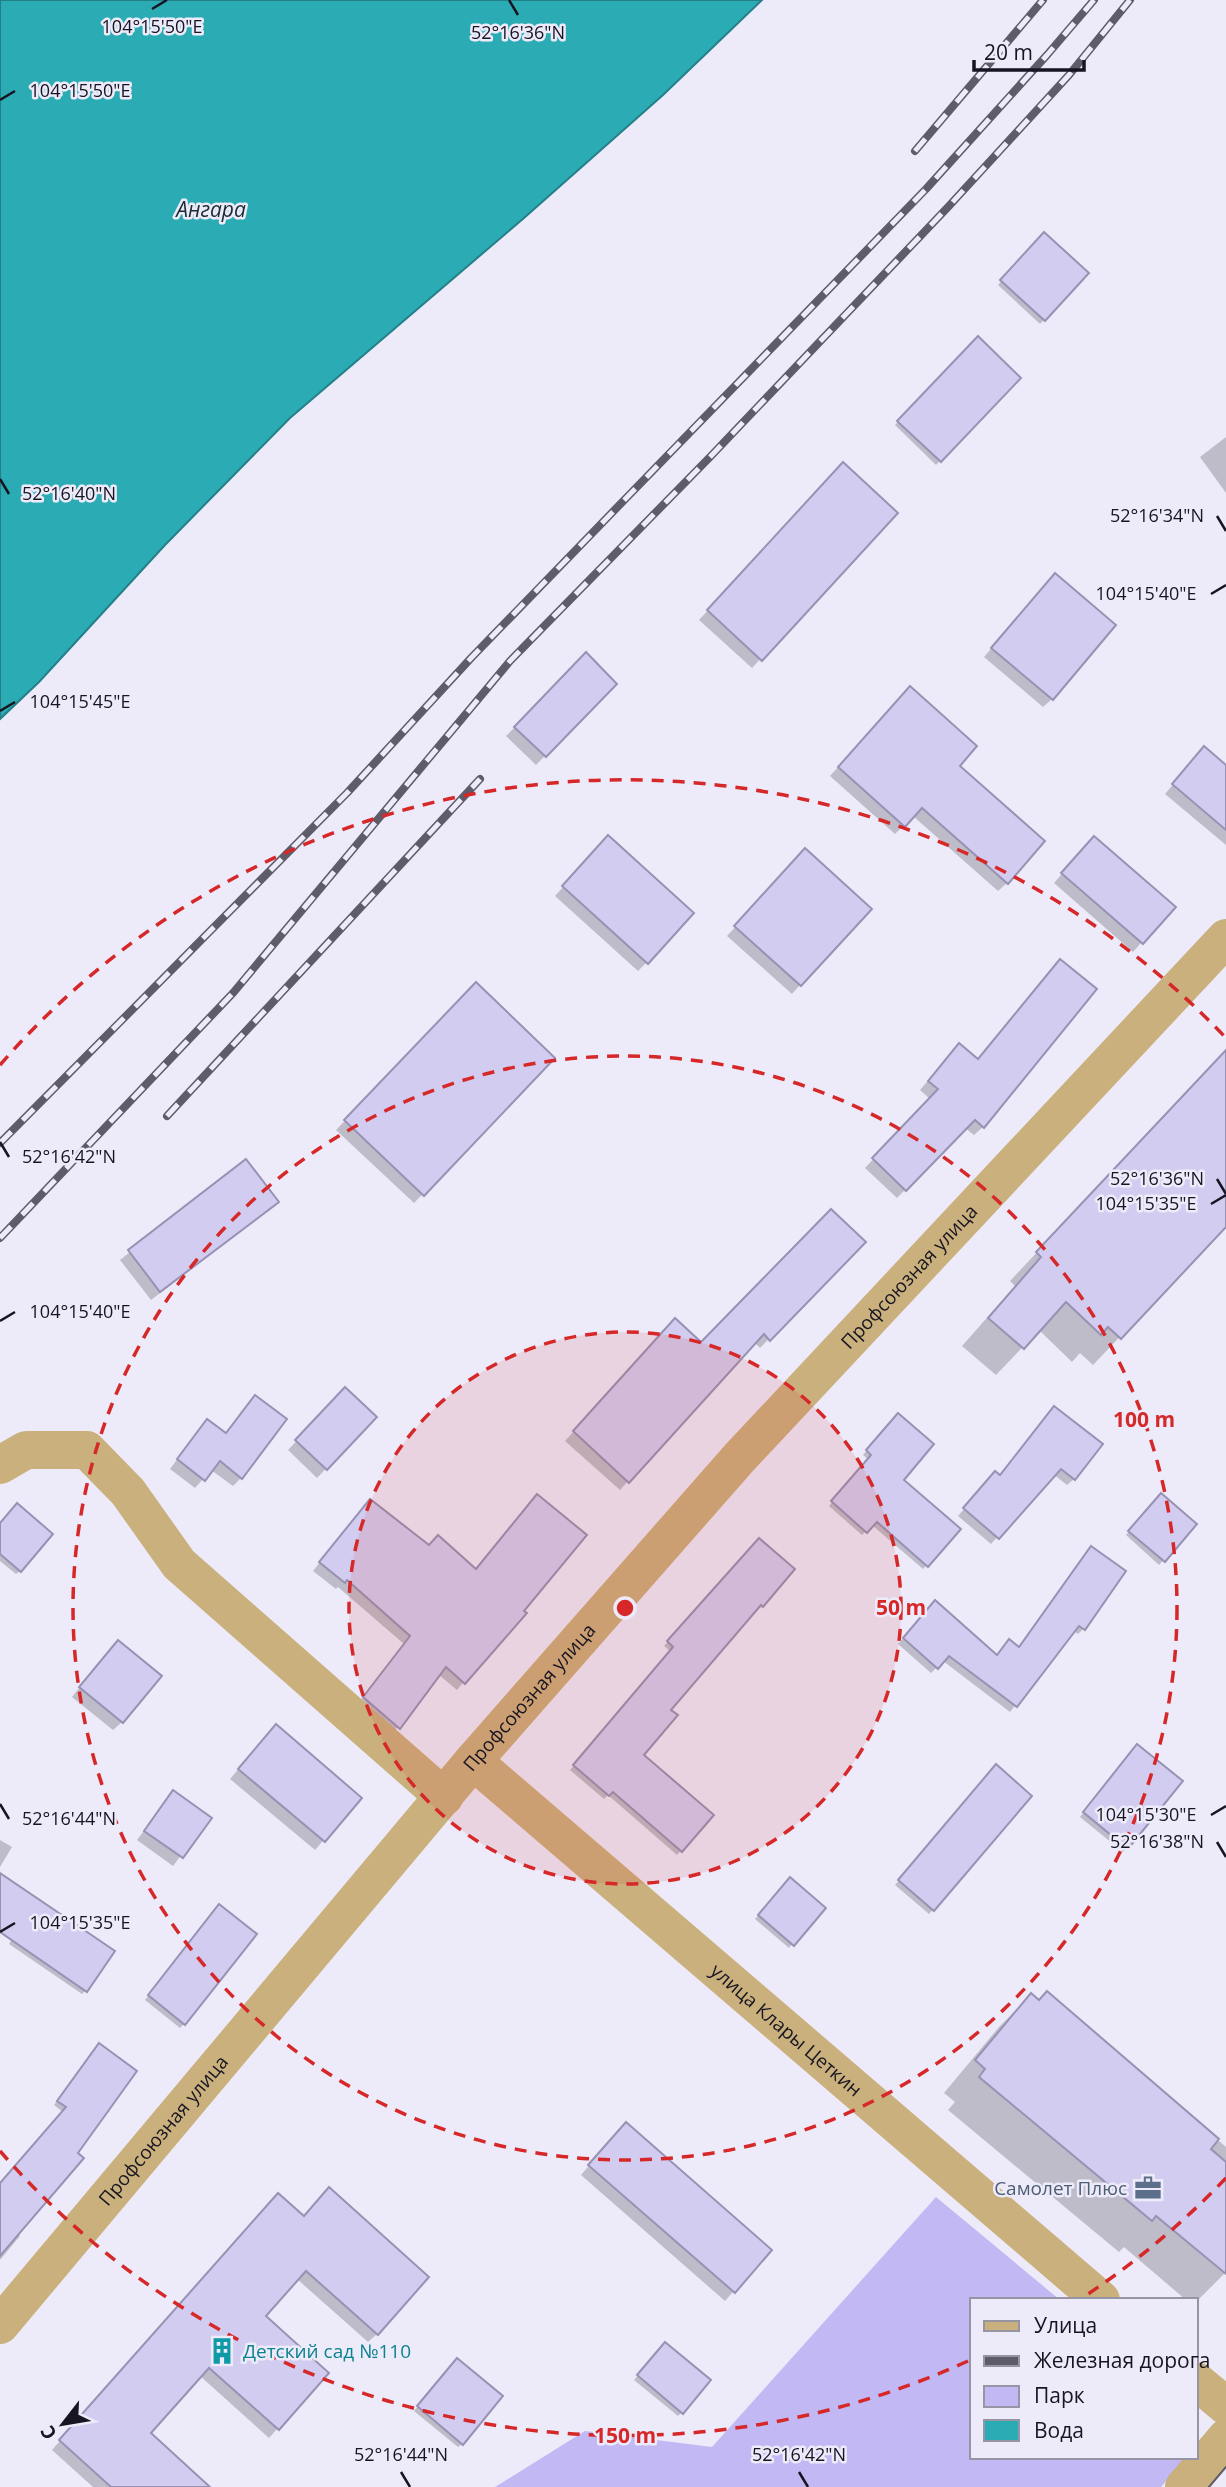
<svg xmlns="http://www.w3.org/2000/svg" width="1226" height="2487" font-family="'Open Sans',sans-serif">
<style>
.green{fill:#c2b8f3}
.water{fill:#2bacb5;stroke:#257f89;stroke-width:2}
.shadow{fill:#0003}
.building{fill:#d2cdf0;stroke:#9792b3;stroke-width:2}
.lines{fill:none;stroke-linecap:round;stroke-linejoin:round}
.minor{stroke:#cab07c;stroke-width:38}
.tram{stroke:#5e5c69;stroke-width:2}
.rail-casing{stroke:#5e5c69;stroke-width:8}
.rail{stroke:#edebfa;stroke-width:5;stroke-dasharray:16;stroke-linecap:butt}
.ticks{fill:none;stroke:#171521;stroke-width:2.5}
.ring{fill:none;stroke:#d62828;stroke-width:3.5;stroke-dasharray:12 9}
.labels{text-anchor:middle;stroke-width:5;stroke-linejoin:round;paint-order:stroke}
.street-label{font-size:19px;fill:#171521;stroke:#edebfa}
.service-label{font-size:19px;fill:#4e5e75;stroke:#edebfa;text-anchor:end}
.culture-label{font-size:19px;fill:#0d838f;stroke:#edebfa;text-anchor:start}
.water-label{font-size:21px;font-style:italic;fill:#192e30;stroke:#edebfa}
.ticks-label{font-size:18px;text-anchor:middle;fill:#171521;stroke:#edebfa;stroke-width:5;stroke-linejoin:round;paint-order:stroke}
.centre{fill:#d62828;stroke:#edebfa;stroke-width:3.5}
.ring-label{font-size:21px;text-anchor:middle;font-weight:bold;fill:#d62828;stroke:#edebfa;stroke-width:5;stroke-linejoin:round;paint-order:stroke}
</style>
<rect width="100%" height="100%" fill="#edebfa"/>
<polygon class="green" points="936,2197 1060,2300 972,2300 972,2457 1187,2457 1161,2487 495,2487 585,2431 712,2447"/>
<polygon class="water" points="0,0 762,0 663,95 524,218 290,418 165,545 39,682 0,719"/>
<g class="shadow">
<polygon points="1044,234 1086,273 1040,324 998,285"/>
<polygon points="978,339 1019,378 936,465 895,425"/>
<polygon points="1226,437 1226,493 1200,457"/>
<polygon points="834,473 896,513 752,668 699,620"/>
<polygon points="1046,584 1052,699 1043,707 984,657"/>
<polygon points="586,655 615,684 536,765 506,736"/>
<polygon points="901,697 957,766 1007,883 998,891 913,816 895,834 830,776"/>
<polygon points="1196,757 1226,767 1226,845 1165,794"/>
<polygon points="600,846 647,962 638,971 555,896"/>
<polygon points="1085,847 1173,907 1133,952 1054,883"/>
<polygon points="797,859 800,985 792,994 727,936"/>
<polygon points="476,984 553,1058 414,1203 336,1130"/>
<polygon points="1226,1051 1226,1225 1093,1365 1080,1353 1072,1362 1039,1330 996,1375 962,1346 1015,1286 1010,1281"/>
<polygon points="951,1054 983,1127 974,1135 965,1128 897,1198 865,1168 930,1099 920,1090"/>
<polygon points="246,1161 268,1210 151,1300 120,1260"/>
<polygon points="863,1242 760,1348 754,1342 620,1490 565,1441 666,1329 701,1344"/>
<polygon points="345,1389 375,1417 317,1478 288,1450"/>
<polygon points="255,1397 241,1478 233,1486 211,1470 195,1488 170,1469 199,1430 225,1434"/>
<polygon points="1048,1415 1074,1479 1067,1485 1053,1474 991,1544 958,1516 989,1480 999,1477"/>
<polygon points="894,1419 901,1480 958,1529 923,1569 872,1525 862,1535 829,1506 869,1460 863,1455"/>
<polygon points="1157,1499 1195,1525 1159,1565 1126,1535"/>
<polygon points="530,1503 522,1611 457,1690 439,1675 391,1735 357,1705 404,1644 338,1587 336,1589 313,1571 363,1508 429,1547 475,1570"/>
<polygon points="0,1525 20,1571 16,1574 0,1561"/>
<polygon points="759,1540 793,1569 762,1606 758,1609 756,1608 669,1710 642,1755 711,1815 677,1855 608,1795 604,1799 570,1770 670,1651 664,1646"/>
<polygon points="1086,1554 1083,1629 1078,1634 1073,1631 1010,1712 943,1661 931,1673 898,1644 929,1608 996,1656 1019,1649"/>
<polygon points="109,1651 122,1722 113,1730 72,1697"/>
<polygon points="267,1735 360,1798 315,1850 230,1779"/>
<polygon points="1133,1750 1127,1848 1123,1852 1080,1817"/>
<polygon points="992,1771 1029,1796 929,1914 895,1885"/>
<polygon points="173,1793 209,1818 173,1866 137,1840"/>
<polygon points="0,1840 12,1847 0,1867"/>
<polygon points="0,1875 86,1990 82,1994 9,1944 13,1938 0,1930"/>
<polygon points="786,1883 792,1944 789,1948 755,1919"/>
<polygon points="215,1910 184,2024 180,2028 145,2000"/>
<polygon points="1031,1995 1150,2083 1226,2147 1226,2272 1196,2302 1196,2300 1186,2300 1124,2247 1119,2252 948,2110 955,2102 944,2093 999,2027"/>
<polygon points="95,2049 17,2234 20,2236 0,2260 0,2185 63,2112 54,2105"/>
<polygon points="617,2133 770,2250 725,2301 581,2175"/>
<polygon points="270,2204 303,2217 377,2334 368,2342 297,2279 263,2316 327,2373 277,2429 269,2438 199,2375 148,2433 208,2487 93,2487 52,2450"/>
<polygon points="661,2348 682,2412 678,2416 634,2380"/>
<polygon points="453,2364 462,2444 458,2447 414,2411"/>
</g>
<g class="building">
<polygon points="1044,232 1089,273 1045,321 1000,280"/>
<polygon points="978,336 1021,378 941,462 897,421"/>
<polygon points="843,462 898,513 762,661 707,610"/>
<polygon points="1055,573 1116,625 1053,700 991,648"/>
<polygon points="586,652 617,684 546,757 514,727"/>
<polygon points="910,686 977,746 960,766 1045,841 1008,884 922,808 905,827 838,767"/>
<polygon points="1204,746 1226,765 1226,830 1172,784"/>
<polygon points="608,835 694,913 648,964 562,886"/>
<polygon points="1094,836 1176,907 1143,944 1061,873"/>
<polygon points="805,848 872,909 801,986 734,926"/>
<polygon points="1060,959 1097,989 984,1128 975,1120 906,1191 872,1158 938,1089 928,1081 959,1043 978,1059"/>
<polygon points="476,982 555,1058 424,1196 344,1120"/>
<polygon points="1226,1050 1226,1227 1121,1339 1108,1327 1101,1335 1066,1302 1024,1349 988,1318 1041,1257 1036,1252"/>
<polygon points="246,1159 279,1202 160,1292 128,1250"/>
<polygon points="831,1209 866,1242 770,1341 764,1334 629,1483 573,1431 675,1318 701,1342"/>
<polygon points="345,1387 377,1417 327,1470 295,1440"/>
<polygon points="255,1395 287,1419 242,1479 220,1461 205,1481 177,1459 207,1419 226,1433"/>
<polygon points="1054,1406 1103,1444 1075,1480 1061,1469 999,1539 963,1508 995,1471 1000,1475"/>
<polygon points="898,1413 934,1444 904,1480 961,1529 928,1567 877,1522 867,1533 831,1501 871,1455 866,1450"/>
<polygon points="1161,1493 1197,1524 1165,1562 1128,1531"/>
<polygon points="537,1494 587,1535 524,1611 527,1613 465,1684 446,1667 400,1729 363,1697 410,1636 347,1580 345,1583 319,1562 370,1499 429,1545 438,1535 476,1569"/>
<polygon points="17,1503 53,1534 21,1572 0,1554 0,1523"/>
<polygon points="759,1538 795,1569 763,1607 761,1605 671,1710 678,1715 644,1755 714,1815 682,1852 613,1792 609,1796 573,1765 673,1647 667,1641"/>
<polygon points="1091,1546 1126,1571 1085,1630 1079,1626 1017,1707 949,1656 938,1669 903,1638 935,1600 997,1655 1009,1639 1019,1647"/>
<polygon points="118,1640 162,1676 123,1723 79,1687"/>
<polygon points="276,1724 362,1798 325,1842 238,1769"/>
<polygon points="1137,1744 1183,1781 1128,1849 1083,1812"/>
<polygon points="996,1764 1032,1796 934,1911 898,1880"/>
<polygon points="173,1790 212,1818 183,1858 144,1831"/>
<polygon points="0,1873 115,1951 87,1992 0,1932"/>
<polygon points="790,1877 826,1908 794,1946 758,1915"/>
<polygon points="219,1904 257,1934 185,2025 148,1995"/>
<polygon points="1047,1991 1219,2139 1211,2149 1226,2162 1226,2274 1156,2216 1152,2221 979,2077 985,2069 975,2060 1031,1993 1039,2000"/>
<polygon points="99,2043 137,2071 78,2153 84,2158 0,2256 0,2183 66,2107 57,2101"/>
<polygon points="626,2122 772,2250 735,2293 588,2165"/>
<polygon points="329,2187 429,2277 378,2335 306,2271 266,2316 329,2373 279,2430 209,2368 151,2433 210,2487 111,2487 59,2440 278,2193 304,2216"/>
<polygon points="665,2342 711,2380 683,2414 637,2375"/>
<polygon points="457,2358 503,2396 463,2445 417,2406"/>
</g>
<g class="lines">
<g class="minor">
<polyline points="0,1465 26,1450 87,1450 128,1492 179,1564 444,1797"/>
<path id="s1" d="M473,1761L1101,2300"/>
<path id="s2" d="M0,2325L473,1761L739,1458L1226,938"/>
<polyline points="1196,2381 1226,2406"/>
<polyline points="1184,2487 1226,2438"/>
</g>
<polyline class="tram" points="1209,2487 1226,2467"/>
<defs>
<g id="rail">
<polyline points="915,151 1043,0"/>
<polyline points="167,1116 480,779"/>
<polyline points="0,1143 347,793 472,657 926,189 1047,55 1094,0"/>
<polyline points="0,1238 233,993 510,661 710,457 949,206 1069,75 1130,0"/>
</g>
</defs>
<use href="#rail" class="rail-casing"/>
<use href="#rail" class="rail"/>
</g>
<path class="ticks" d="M509,0L518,15M152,9L167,0M0,100L15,91M0,479L9,494M1217,516L1226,531M1211,594L1226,585M0,711L15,702M0,1142L9,1157M1217,1179L1226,1194M1211,1204L1226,1195M0,1321L15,1312M0,1804L9,1819M1211,1815L1226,1806M1217,1842L1226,1857M0,1932L15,1923M401,2472L410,2487M799,2472L808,2487"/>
<circle cx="625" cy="1608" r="276" fill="#d62828" fill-opacity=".12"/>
<g class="ring">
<circle cx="625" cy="1608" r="276"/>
<circle cx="625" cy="1608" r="552"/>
<path d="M1226 2178A828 828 0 0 1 1082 2298M968 2361A828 828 0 0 1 0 2151M0 1065A828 828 0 0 1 1226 1038"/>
</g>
<defs>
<symbol id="office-bare" viewBox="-9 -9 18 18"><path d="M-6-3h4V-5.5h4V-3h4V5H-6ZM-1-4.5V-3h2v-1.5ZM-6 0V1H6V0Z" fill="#5c6f8a" stroke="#edebfa" stroke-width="2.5" paint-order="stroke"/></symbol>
<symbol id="building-bare" viewBox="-9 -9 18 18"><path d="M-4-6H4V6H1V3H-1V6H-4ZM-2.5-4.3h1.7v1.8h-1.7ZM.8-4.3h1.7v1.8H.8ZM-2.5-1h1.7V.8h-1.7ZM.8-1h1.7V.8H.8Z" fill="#0f9aa8" stroke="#edebfa" stroke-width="2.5" paint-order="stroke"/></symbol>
</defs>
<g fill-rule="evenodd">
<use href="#office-bare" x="1129" y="2169" width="38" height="38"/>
<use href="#building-bare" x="203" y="2332" width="38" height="38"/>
</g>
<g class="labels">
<g class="street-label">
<text dy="7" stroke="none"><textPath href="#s2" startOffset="1388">Профсоюзная улица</textPath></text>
<text dy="7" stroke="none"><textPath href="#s2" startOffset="821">Профсоюзная улица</textPath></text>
<text dy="7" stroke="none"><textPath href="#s1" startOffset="413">улица Клары Цеткин</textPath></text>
<text dy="7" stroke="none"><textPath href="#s2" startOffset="254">Профсоюзная улица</textPath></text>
</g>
<g class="service-label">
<text x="1127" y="2195">Самолет Плюс</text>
</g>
<g class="culture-label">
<text x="243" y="2358">Детский сад №110</text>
</g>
<g class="water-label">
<text x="211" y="217">Ангара</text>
</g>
</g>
<g class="ticks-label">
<text x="152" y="33">104°15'50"E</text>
<text x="518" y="39">52°16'36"N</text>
<text x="80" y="97">104°15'50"E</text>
<text x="69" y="500">52°16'40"N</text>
<text x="1157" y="522">52°16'34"N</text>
<text x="1146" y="600">104°15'40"E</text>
<text x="80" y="708">104°15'45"E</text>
<text x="69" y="1163">52°16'42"N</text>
<text x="1157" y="1185">52°16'36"N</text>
<text x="1146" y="1210">104°15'35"E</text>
<text x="80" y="1318">104°15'40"E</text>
<text x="1146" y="1821">104°15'30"E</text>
<text x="69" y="1825">52°16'44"N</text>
<text x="1157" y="1848">52°16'38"N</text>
<text x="80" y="1929">104°15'35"E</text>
<text x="401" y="2461">52°16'44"N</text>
<text x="799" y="2461">52°16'42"N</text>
</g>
<circle cx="625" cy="1608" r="10" class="centre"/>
<g class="ring-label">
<text x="1144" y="1427">100 m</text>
<text x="901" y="1615">50 m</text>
<text x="625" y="2443">150 m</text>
</g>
<rect x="970" y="2298" width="228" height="161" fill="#edebfa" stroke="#9795a3" stroke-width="2"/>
<rect x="984" y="2321" width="35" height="10" fill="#cab07c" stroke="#9795a3" stroke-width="2"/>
<text x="1034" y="2333" font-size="21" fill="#171521">Улица</text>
<rect x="984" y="2356" width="35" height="10" fill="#5e5c69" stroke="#9795a3" stroke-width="2"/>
<text x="1034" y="2368" font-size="21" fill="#171521">Железная дорога</text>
<rect x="984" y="2386" width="35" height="21" fill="#c2b8f3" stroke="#9795a3" stroke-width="2"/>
<text x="1034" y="2403" font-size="21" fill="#171521">Парк</text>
<rect x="984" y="2420" width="35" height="21" fill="#2bacb5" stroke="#9795a3" stroke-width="2"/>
<text x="1034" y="2438" font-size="21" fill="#171521">Вода</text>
<g transform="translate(63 2424) rotate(239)" stroke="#edebfa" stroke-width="5" paint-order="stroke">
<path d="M0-5L12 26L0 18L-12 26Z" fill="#171521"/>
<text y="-10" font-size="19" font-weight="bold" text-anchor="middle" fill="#171521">С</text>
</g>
<path d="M974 60v10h110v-10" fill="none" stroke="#171521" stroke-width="3.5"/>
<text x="984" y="60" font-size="21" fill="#171521" stroke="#edebfa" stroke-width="5" paint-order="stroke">20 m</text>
</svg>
